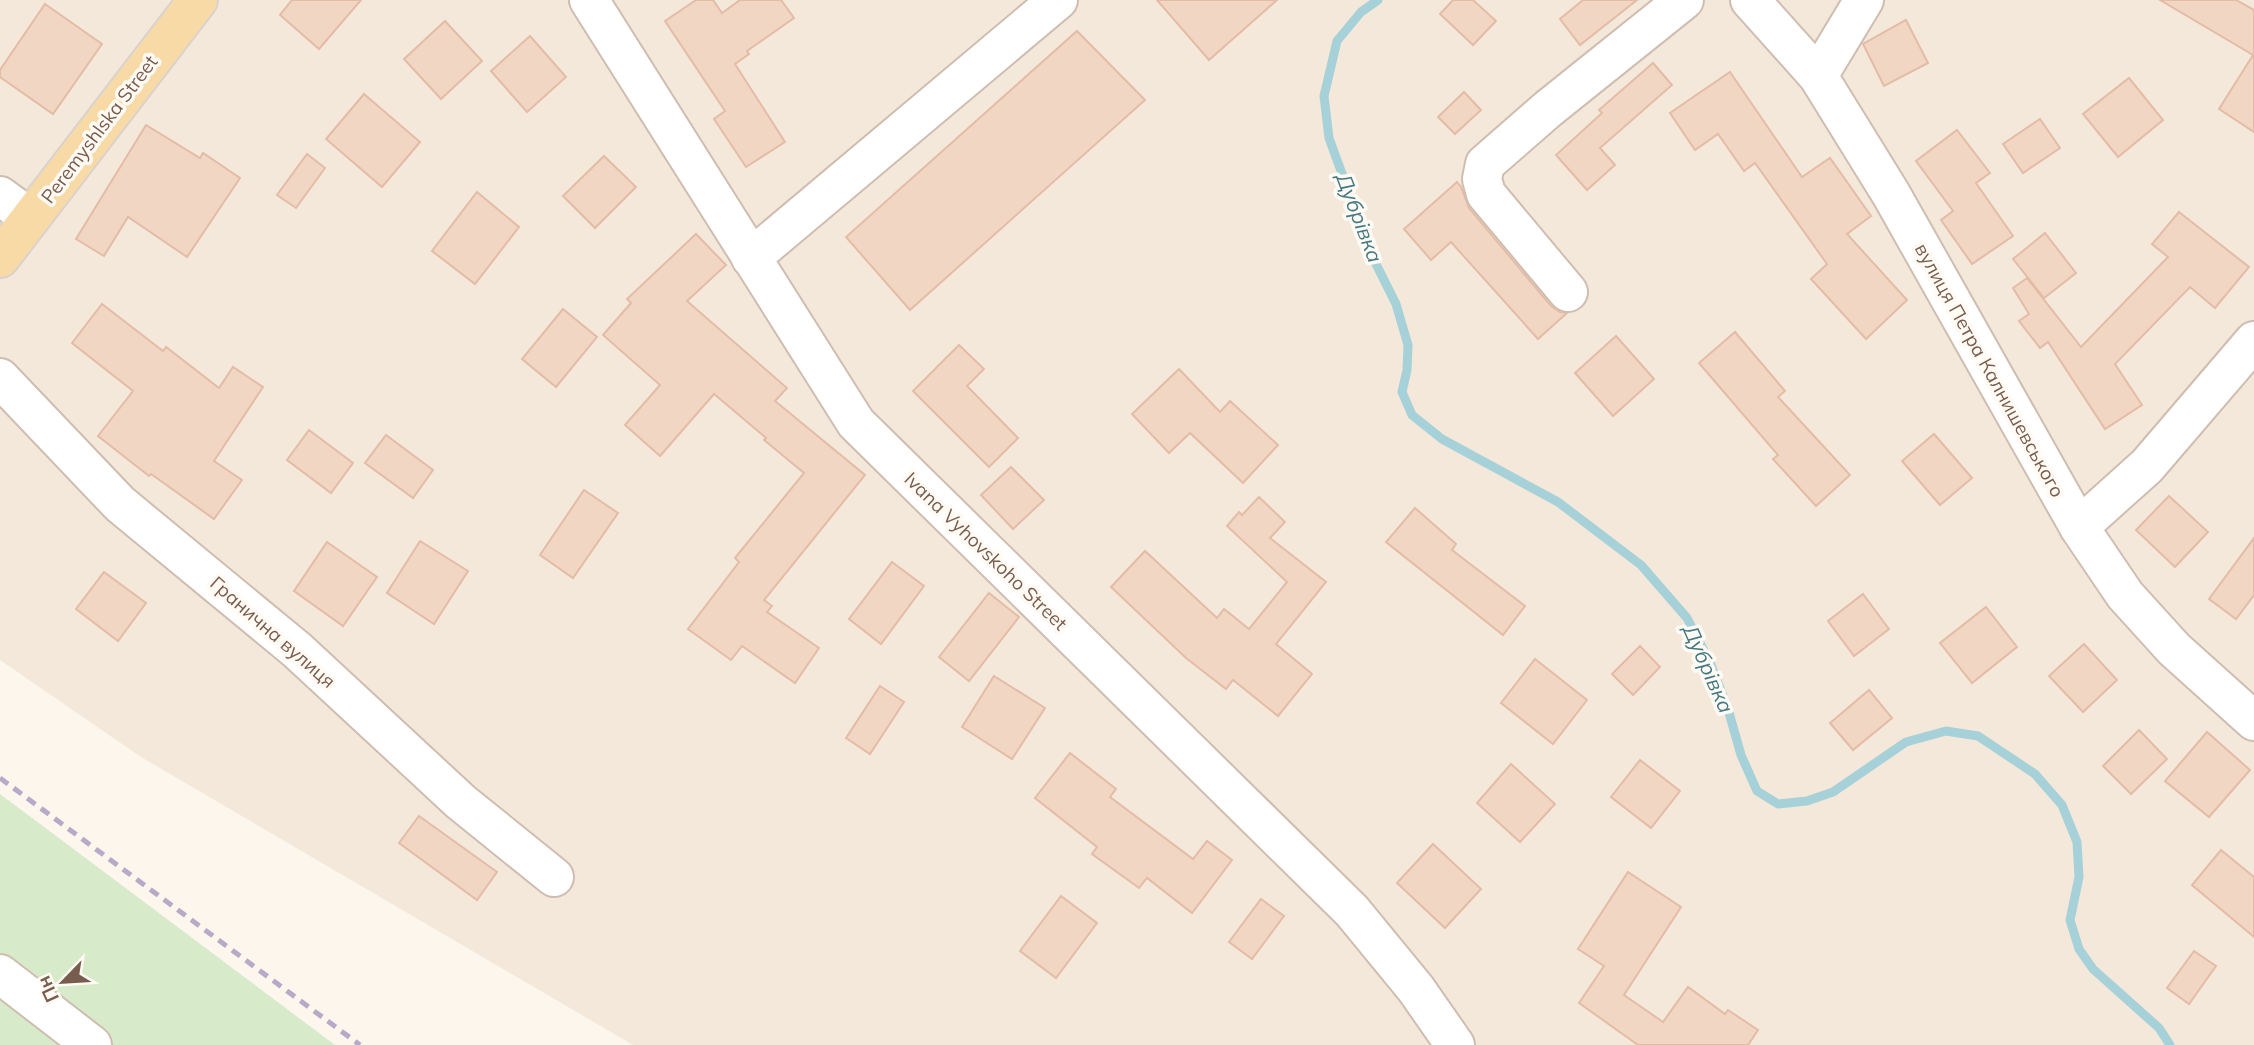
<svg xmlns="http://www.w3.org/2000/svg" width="2254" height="1045" font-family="Mulish,sans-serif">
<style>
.residential{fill:#f4e8da}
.green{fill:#d7ebca}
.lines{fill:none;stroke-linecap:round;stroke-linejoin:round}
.stream{stroke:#a6d1d8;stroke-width:9}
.building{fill:#f1d6c4;stroke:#e4bca5;stroke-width:2}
.minor-casing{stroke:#cfbeb0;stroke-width:42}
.major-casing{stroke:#d9d2cd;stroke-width:42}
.minor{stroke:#fff;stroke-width:38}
.major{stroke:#f8daa7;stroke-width:38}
.rail{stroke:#b9a9c8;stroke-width:5;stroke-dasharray:10 7;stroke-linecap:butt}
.labels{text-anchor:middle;stroke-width:7;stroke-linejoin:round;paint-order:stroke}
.street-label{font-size:19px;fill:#785d4e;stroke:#fffaf3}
.water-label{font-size:21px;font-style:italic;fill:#447983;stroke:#fffaf3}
</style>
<rect width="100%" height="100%" fill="#fcf6ec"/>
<polygon class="residential" points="0,0 2254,0 2254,1045 633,1045 141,757 0,660"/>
<polygon class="green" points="0,794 335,1045 0,1045"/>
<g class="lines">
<polyline class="stream" points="1378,0 1361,12 1337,41 1324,96 1329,138 1372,256 1396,304 1408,345 1407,370 1402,392 1412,415 1442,439 1558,502 1641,565 1687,618 1709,660 1728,709 1741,755 1757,791 1778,804 1807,801 1833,792 1906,742 1946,731 1978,736 2035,774 2062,805 2077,842 2079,877 2070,920 2079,949 2093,969 2159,1028 2170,1045"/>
</g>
<g class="building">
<polygon points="292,0 361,0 319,49 280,15"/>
<polygon points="696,0 713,0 722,13 740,0 781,0 794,18 747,51 749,54 735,64 785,142 746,167 714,119 725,111 665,21"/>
<polygon points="1157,0 1277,0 1209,60"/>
<polygon points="1453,0 1473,0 1496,21 1473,45 1440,14"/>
<polygon points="1583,0 1637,0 1580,45 1560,19"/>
<polygon points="2160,0 2236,0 2254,10 2254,132 2219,109 2253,55"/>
<polygon points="45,4 102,44 53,114 0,77 0,70"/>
<polygon points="1906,20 1928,63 1884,86 1863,44"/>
<polygon points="445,21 482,61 441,99 404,59"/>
<polygon points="1077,31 1145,100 910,310 846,237"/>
<polygon points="530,36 566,77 527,112 491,71"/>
<polygon points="1653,63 1672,85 1600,148 1615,165 1587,190 1556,155 1602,113 1599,110"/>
<polygon points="1730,72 1802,177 1830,158 1871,216 1847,234 1907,300 1866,339 1811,279 1827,264 1755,163 1744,171 1718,134 1695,150 1670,113"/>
<polygon points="2129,78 2163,120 2118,157 2083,114"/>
<polygon points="1464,92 1481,110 1455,134 1438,117"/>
<polygon points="364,94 420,142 382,187 326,139"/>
<polygon points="2040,119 2060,148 2023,173 2003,144"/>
<polygon points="146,125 200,158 203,153 240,178 187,257 128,217 104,256 76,239"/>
<polygon points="1957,130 1990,173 1976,183 2013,236 1972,264 1941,220 1953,211 1916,161"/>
<polygon points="307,154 325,168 296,208 277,195"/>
<polygon points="604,156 636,187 595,228 563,196"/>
<polygon points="1457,182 1461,187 1469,208 1551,306 1560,312 1567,313 1538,339 1451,242 1431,260 1404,229"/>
<polygon points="477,192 519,227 475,284 432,251"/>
<polygon points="2179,212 2249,267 2215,308 2190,287 2115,364 2142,405 2105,429 2048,342 2040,348 2019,321 2029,314 2013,288 2027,278 2081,347 2168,257 2152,244"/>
<polygon points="2045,233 2076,273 2044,298 2013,259"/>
<polygon points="696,234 726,265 687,301 787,388 775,401 865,475 764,600 772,606 767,612 819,648 795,683 742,646 731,660 688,629 739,562 735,558 804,473 764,440 766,438 714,394 660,456 625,425 660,385 603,335 631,303 627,299"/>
<polygon points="102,304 163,351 166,347 219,388 233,367 263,387 214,461 242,480 214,519 151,474 149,476 98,436 133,391 72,343"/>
<polygon points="563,309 597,337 556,387 522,359"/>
<polygon points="1735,332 1785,391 1778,397 1850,475 1816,506 1773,459 1778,455 1699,363"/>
<polygon points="1616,336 1654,379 1613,416 1575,373"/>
<polygon points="959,345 984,369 967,386 1018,438 989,467 913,391"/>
<polygon points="1179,369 1220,412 1230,401 1278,445 1243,483 1190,433 1169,453 1132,414"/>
<polygon points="309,430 353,463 331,493 287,460"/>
<polygon points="1934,434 1972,478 1940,505 1902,461"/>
<polygon points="386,435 433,470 413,498 365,463"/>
<polygon points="1011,467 1044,500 1013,529 981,495"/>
<polygon points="584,490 618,513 573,578 540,555"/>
<polygon points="2169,496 2208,532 2175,567 2136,530"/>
<polygon points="1259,497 1285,522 1270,538 1326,582 1276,644 1312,674 1278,716 1233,680 1226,689 1186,658 1111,587 1145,551 1217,618 1224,609 1249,629 1287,582 1227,526 1239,512 1242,515"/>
<polygon points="1415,508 1456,544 1452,550 1525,606 1503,635 1386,542"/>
<polygon points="2254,538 2254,595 2236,619 2209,599"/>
<polygon points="420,541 468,571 434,624 387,593"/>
<polygon points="327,542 377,577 343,626 294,591"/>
<polygon points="892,562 924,586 881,644 849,619"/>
<polygon points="104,572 146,603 118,641 76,609"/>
<polygon points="989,593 1019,617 969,681 939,657"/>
<polygon points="1863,594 1889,629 1854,656 1828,621"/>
<polygon points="1986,607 2017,647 1972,683 1940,643"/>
<polygon points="2084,644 2117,680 2083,712 2049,676"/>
<polygon points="1640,646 1660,667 1633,695 1612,674"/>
<polygon points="1535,659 1587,700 1553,744 1501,703"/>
<polygon points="994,676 1045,708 1012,759 962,727"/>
<polygon points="880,686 904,702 870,754 846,738"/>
<polygon points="1869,690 1892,718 1853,750 1830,723"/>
<polygon points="2139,730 2167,759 2131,794 2103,766"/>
<polygon points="2207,732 2250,770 2209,817 2165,781"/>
<polygon points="1070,753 1116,789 1110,797 1193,859 1207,841 1232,860 1192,913 1147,878 1139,888 1092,854 1097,847 1035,798"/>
<polygon points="1640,760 1680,791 1651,828 1611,797"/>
<polygon points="1511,764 1555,804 1520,842 1477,803"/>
<polygon points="419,816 497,872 477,900 399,843"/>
<polygon points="1433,844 1481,889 1445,928 1397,883"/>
<polygon points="2221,850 2254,877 2254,937 2192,885"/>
<polygon points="1628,872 1681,907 1624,995 1663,1022 1688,987 1725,1014 1728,1010 1758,1030 1748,1045 1638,1045 1579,1003 1604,966 1578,949"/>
<polygon points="1061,896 1097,923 1056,978 1020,951"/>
<polygon points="1261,899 1284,916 1252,959 1229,942"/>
<polygon points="2194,951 2216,966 2189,1004 2167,988"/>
</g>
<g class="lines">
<defs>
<g id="minor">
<polyline points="589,0 856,423 1352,911 1416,989 1455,1045"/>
<polyline points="1750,0 1818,76 1891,194 2079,527 2125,595 2174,649 2254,721"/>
<polyline points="1818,76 1864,0"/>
<polyline points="0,196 30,218"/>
<polyline points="751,258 1058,0"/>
<polyline points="1568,292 1486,194 1482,179 1485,164 1548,109 1684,0"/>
<polyline points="0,378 120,504 297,650 461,802 554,877"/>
<polyline points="2079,527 2147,466 2254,341"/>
<polyline points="0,974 92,1045"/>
</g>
<polyline id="major" points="0,258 198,0"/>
</defs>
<use href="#minor" class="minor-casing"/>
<use href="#major" class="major-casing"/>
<use href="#minor" class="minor"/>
<use href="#major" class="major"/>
<polyline class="rail" points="0,778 360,1045"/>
</g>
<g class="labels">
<g class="street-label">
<text transform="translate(99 129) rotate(-53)" y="7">Peremyshlska Street</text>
<text transform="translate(1990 370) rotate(61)" y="7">вулиця Петра Калнишевського</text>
<text transform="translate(986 551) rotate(44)" y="7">Ivana Vyhovskoho Street</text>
<text transform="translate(273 632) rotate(41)" y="7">Гранична вулиця</text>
</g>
<g class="water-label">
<text transform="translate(1359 218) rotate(69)" y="7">Дубрівка</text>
<text transform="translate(1708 669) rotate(66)" y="7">Дубрівка</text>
</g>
</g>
<g transform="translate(63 982) rotate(245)" stroke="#fffaf3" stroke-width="5" paint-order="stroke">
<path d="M0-5L12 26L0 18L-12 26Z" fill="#785d4e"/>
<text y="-10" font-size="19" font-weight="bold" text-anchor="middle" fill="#785d4e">Пн</text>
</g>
</svg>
